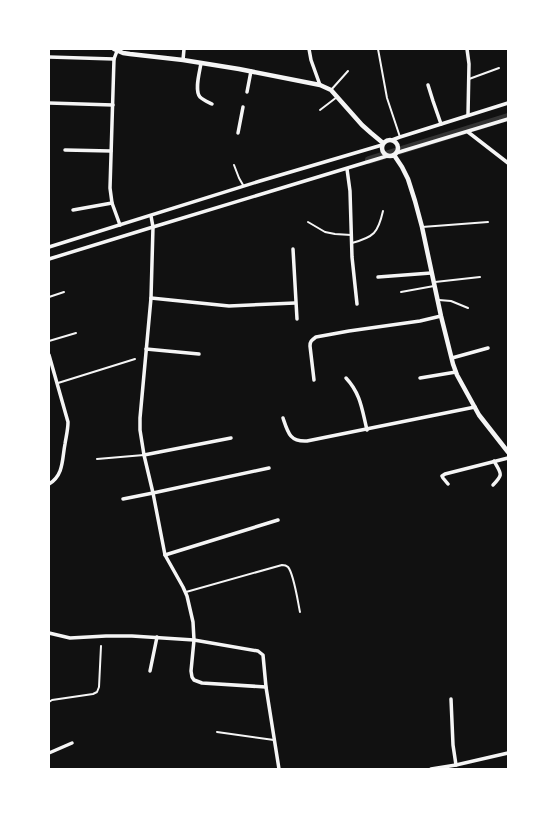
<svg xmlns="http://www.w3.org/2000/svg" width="557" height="818" font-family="Montserrat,sans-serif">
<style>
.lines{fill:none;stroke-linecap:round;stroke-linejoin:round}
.canal{stroke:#333;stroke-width:8}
.service{stroke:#f5f5f5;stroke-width:2}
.minor{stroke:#f5f5f5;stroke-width:3.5}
.tertiary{stroke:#f5f5f5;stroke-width:4.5}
</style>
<rect width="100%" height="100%" fill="#111"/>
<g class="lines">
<polyline class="canal" points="369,160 508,117"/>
<g class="service">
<polyline points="378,49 387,98 400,137"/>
<polyline points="469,79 499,68"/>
<polyline points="331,90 348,71"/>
<polyline points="320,110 337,97"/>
<polyline points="234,165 239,178 243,185"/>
<polyline points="308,222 325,232 335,234 351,235"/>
<polyline points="422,227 488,222"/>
<path d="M352,243C374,237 378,233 383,211"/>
<polyline points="435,282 480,277"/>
<polyline points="401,292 434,286"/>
<polyline points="49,297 64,292"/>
<polyline points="439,300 451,301 468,308"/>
<polyline points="49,341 76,333"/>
<polyline points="58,383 135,359"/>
<polyline points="97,459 144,455"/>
<path d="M186,592L282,565C285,565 286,565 288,567C294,574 298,603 300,612"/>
<polyline points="49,702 52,700 93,694 97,692 99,687 101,646"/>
<polyline points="217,732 274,740"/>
</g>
<g class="minor">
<polyline points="309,49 311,60 320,85"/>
<polyline points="467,49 469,64 468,115"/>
<polyline points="117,51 114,59 110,188 112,203 120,225"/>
<polyline points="49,57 114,59"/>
<polyline points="183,60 184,49"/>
<path d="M201,63C200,71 194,90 200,97C203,100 208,102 212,104"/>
<polyline points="428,85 433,101 441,124"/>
<polyline points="247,92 251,71"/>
<polyline points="49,103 113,105"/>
<polyline points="468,132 508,163"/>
<polyline points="238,133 243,107"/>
<polyline points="392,140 400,137 508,103"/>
<polyline points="65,150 111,151"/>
<polyline points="396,153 508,119"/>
<polyline points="347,169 350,191 352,257 357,304"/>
<polyline points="73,210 112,203"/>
<polyline points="151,216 153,227 151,298 140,418 140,430 144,455 153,493 165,555 183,587 187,596 193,622 194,640 191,671 192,677 194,680 202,683 266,687"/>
<polyline points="49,247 260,181 382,145"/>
<polyline points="293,249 297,319"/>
<polyline points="49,259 153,227 387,156"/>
<polyline points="378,277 431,273"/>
<polyline points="151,298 229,306 295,303"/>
<polyline points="146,349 199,354"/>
<path d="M49,355L68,422C68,430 66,437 65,444C62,459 64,475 49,484"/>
<polyline points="452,358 488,348"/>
<path d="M346,378C361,394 362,410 367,430"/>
<polyline points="420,378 456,372"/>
<path d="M314,380L310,346C310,341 312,340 316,337L349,331L420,321L441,316"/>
<path d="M283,418C288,433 290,442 307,441L475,407"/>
<polyline points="144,455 231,438"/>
<polyline points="448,484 443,478 442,476 445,474 508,458"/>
<path d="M493,485C504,474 501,474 494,461"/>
<polyline points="123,499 153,493 269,468"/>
<polyline points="165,555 278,520"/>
<polyline points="49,633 70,638 106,636 132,636 194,640 258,651 263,655 266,687 279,769"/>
<polyline points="150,671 157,637"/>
<polyline points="451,699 453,745 456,765"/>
<polyline points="49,753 72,743"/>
<polyline points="431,769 456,765 508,753"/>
</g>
<g class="tertiary">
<polyline points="114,49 123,53 130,54 183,60 239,69 320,85 331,90 362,125 371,133 383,143"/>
<circle cx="390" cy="148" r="8"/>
<polyline points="394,155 402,167 408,179 415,201 422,227 441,316 453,364 457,375 479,415 508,452"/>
</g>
</g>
<rect width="557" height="818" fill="none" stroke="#ffffff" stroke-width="100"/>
</svg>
